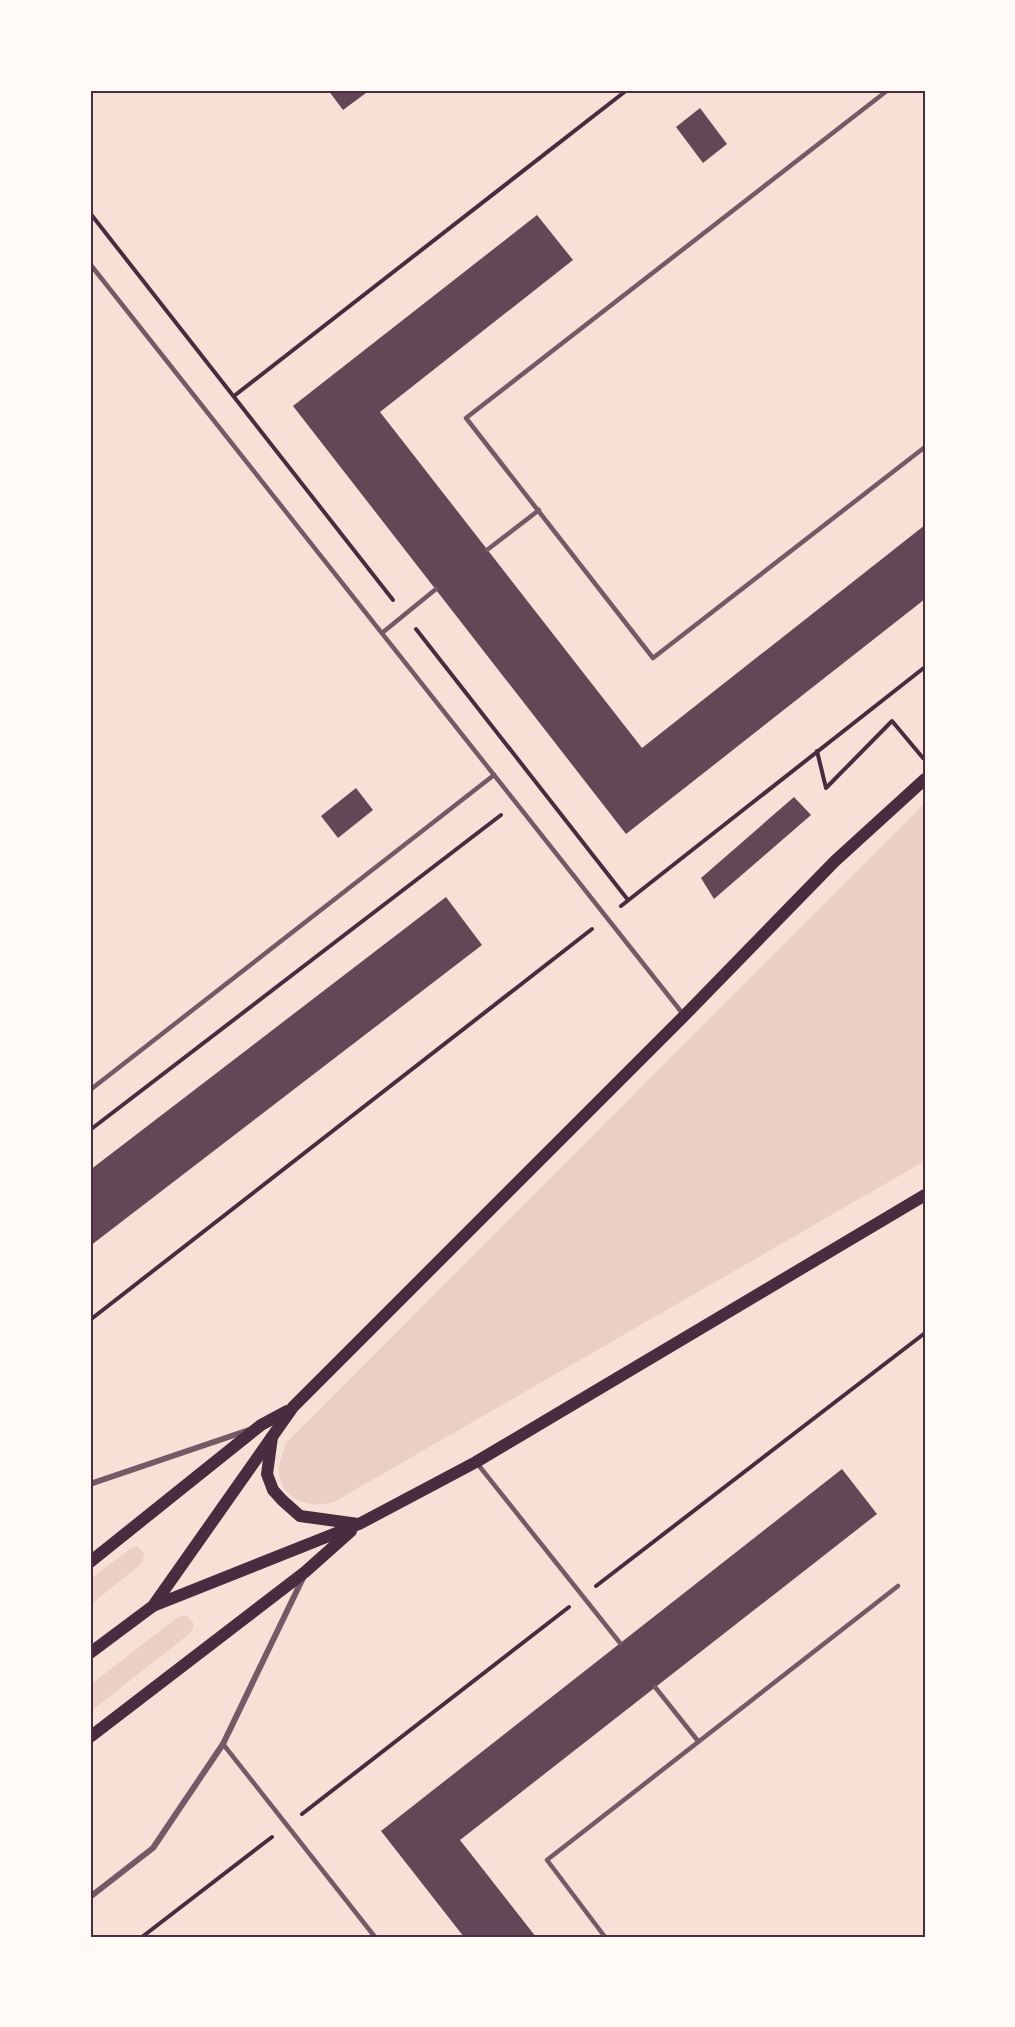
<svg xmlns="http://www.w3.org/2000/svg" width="1015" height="2027" font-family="'Source Sans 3',sans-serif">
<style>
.green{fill:#ebcfc5}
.building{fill:#644757}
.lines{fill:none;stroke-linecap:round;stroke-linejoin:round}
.path{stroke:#4a2c40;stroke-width:4}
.service{stroke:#755966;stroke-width:4.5}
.minor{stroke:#755966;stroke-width:6}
.secondary{stroke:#4a2c40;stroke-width:12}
.neatline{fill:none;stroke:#4a2c40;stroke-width:2}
</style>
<rect width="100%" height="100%" fill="#f7e1d7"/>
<g class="green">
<path d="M925,803V1161L334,1502C310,1509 280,1500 279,1471C279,1461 283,1452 286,1443Z"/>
<polygon points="137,1546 145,1554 140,1565 90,1605 90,1579 130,1549"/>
<polygon points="186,1615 193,1622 193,1628 189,1634 90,1712 90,1685 178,1617"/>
</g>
<g class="building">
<polygon points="328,90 370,90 343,110"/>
<polygon points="700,108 727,144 703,163 676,127"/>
<polygon points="537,215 573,260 380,412 642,748 925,525 925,599 626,834 293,406"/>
<polygon points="356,788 373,810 338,838 321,816"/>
<polygon points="794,797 811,815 714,899 701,878"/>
<polygon points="446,897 482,945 90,1246 90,1170"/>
<polygon points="842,1469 877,1514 460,1840 536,1937 464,1937 381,1831"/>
</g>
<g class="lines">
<g class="path">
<polyline points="90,213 393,600"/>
<polyline points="234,396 627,90"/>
<polyline points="416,629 628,900"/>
<polyline points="817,751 826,788 892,721 923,758"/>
<polyline points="621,906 925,667"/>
<polyline points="90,1130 501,815"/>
<polyline points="90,1320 592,929"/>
<polyline points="596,1586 925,1333"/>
<polyline points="302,1814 569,1607"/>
<polyline points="142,1937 272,1837"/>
</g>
<g class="service">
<polyline points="888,90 466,418 653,658 925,447"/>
<polyline points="90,264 683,1014"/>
<polyline points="487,550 539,510"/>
<polyline points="382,633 436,589"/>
<polyline points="90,1090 494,775"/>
<polyline points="476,1462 620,1643"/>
<polyline points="655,1687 698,1741"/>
<polyline points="223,1744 375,1937"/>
<polyline points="605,1937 547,1860 898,1586"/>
</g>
<g class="minor">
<polyline points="90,1484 249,1430"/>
<polyline points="90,1897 153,1848 223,1744 303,1578"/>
</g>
<g class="secondary">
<polyline points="272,1437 267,1474 273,1490 282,1500 300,1516 358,1524"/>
<polyline points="90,1562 261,1425 287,1411"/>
<polyline points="153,1606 293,1407 684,1016 835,861 925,779"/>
<polyline points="90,1653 153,1606 359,1524 476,1462 925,1195"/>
<polyline points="90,1737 305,1572 351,1531"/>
</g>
</g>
<rect width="1015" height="2027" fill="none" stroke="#fffaf5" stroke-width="183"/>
<rect x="92" y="92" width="832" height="1844" class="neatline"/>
</svg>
